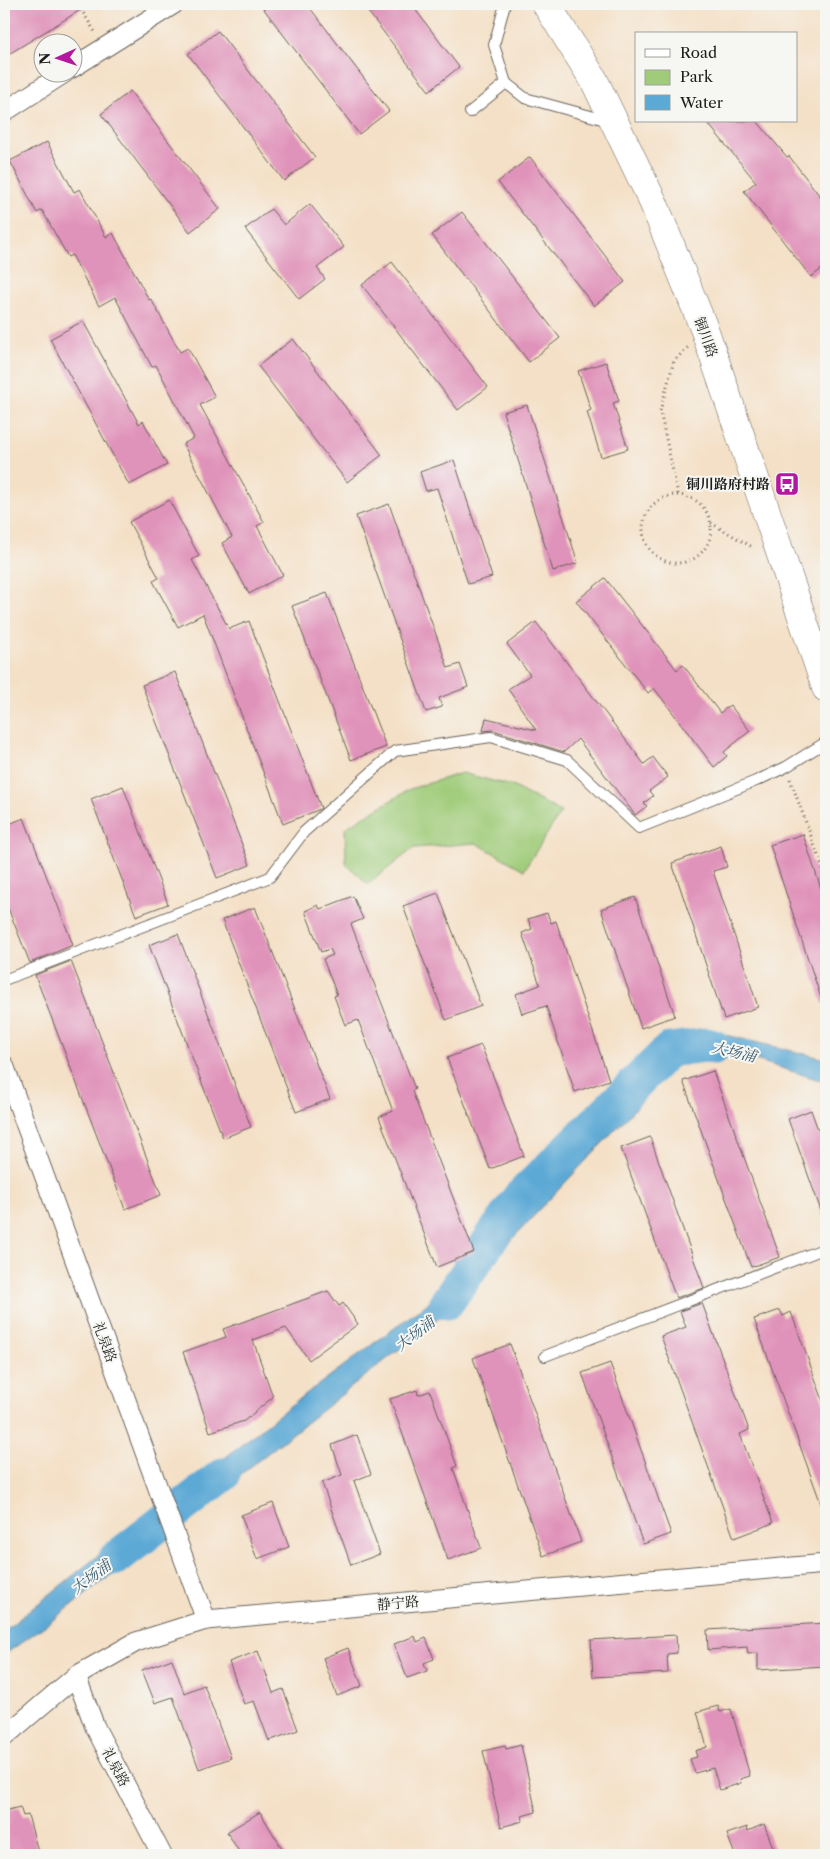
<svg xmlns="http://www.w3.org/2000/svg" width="830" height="1859" font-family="'Libre Caslon Text','Noto Serif SC',serif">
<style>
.green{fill:#a0cc7a;stroke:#5e744b}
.water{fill:#5ba9d5;stroke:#3c6278}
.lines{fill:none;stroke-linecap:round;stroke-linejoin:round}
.river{stroke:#5ba9d5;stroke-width:35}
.building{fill:#e093ba}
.lane-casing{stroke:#686158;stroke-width:12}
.street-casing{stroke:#686158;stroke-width:21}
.secondary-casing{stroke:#686158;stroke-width:29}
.path{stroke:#686158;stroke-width:3;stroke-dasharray:1 4;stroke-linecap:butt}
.lane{stroke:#fff;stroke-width:10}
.street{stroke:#fff;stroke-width:19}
.secondary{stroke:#fff;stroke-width:28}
.labels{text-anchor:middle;stroke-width:4;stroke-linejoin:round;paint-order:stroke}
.street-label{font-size:14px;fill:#1c1c1c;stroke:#f6f6f2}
.poi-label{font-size:14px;font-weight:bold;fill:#1c1c1c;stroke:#f6f6f2;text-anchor:end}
.water-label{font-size:15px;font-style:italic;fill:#385b6f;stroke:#f6f6f2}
</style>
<rect width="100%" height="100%" fill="#f6f6f2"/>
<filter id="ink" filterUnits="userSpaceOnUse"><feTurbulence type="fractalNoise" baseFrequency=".02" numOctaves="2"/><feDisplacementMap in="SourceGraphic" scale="10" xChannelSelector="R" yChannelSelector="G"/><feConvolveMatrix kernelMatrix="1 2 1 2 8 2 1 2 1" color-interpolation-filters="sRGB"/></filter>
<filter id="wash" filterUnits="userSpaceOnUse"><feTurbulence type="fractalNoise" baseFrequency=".0096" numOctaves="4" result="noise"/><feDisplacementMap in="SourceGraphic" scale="20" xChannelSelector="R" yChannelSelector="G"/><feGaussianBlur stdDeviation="1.12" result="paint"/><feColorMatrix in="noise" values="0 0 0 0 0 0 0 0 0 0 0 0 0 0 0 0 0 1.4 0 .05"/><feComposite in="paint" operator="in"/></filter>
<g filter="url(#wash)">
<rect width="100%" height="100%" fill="#f4e0c6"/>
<polygon class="green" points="462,773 512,786 561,812 524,870 476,843 414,848 368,884 346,864 345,828 410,789"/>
<g class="water">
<polygon points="717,1033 826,1059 826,1082 717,1048 676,1065 434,1322 188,1516 181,1493 291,1405 467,1274 519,1198 669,1050"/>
<polygon points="150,1514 158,1539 53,1620 4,1655 4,1631"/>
</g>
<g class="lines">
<g class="river">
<polyline points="447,1302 519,1198 669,1050 706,1045 714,1047"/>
<polyline points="116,1558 223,1475"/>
</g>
</g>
<g id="blocks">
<g class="building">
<polygon points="4,4 90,4 4,57"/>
<polygon points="260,4 307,4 389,111 359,134"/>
<polygon points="362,4 411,4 459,67 429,91"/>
<polygon points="218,31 315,157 284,181 188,54"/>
<polygon points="130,91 220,209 190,232 101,114"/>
<polygon points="706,121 757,121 787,157 789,156 826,204 826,266 811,277 744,191 756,182"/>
<polygon points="47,142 74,192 80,189 106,237 113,233 149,300 151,299 180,352 188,348 215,397 200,405 264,522 257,526 283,575 249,594 222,543 232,537 183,444 194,438 156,365 152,367 115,297 99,306 72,255 68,257 42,210 37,213 10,161"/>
<polygon points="530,157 625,282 594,306 498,182"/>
<polygon points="310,204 344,247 317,268 325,279 299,299 245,229 271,209 284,225"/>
<polygon points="462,212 560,338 529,362 432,235"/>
<polygon points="392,262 488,387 458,410 362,285"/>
<polygon points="83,321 139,424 143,421 167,465 129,485 50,339"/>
<polygon points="293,339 382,455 347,482 258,366"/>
<polygon points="606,362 619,401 613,403 628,449 601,457 587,412 591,410 578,371"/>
<polygon points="527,405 578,563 553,571 503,412"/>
<polygon points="454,460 492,577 468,584 437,488 426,491 420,472"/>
<polygon points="169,500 199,556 192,560 229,629 249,621 321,808 318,810 283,824 203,614 178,627 153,581 159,578 129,522"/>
<polygon points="389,504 448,668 460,664 468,687 439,698 442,707 426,712 356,516"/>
<polygon points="605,578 677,670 683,665 720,713 730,705 750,731 724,752 727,756 714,767 654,688 648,693 576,601"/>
<polygon points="327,593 386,747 351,760 292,606"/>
<polygon points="536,622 644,764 653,757 668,777 649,791 653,796 644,803 647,806 635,815 578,739 564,752 493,730 483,731 486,718 536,730 508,689 530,675 507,644"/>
<polygon points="175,672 250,865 217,878 142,685"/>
<polygon points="123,786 168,904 136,916 91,799"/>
<polygon points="24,818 73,945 30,963 4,898 4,826"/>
<polygon points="803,834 826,904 826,1004 823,1004 770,845"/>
<polygon points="721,846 727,867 713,871 758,1007 724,1019 672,863"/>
<polygon points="438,893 481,1006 446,1020 403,906"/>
<polygon points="353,896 363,919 351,924 415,1089 412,1091 474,1252 437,1267 379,1117 393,1111 358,1020 345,1025 334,996 337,995 323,959 333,955 330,949 321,952 305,911 318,905 320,909"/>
<polygon points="635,897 675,1016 641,1028 601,909"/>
<polygon points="255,907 330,1099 296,1112 222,920"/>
<polygon points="547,913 551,923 556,921 609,1080 575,1092 546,1006 522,1014 516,994 540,985 522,933 532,929 528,919"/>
<polygon points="178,934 251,1127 223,1138 149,945"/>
<polygon points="71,961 161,1195 125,1209 35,975"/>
<polygon points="481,1045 524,1156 490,1169 447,1058"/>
<polygon points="713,1071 780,1257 751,1267 683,1081"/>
<polygon points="811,1110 826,1152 826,1219 824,1219 788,1119"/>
<polygon points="650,1137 704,1288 676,1298 621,1148"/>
<polygon points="328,1291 339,1306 343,1303 358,1324 309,1360 286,1328 253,1340 273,1397 244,1421 210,1432 183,1352 226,1337 223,1329"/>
<polygon points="702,1303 749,1430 740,1434 773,1523 734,1538 661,1336 686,1327 680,1311"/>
<polygon points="780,1310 783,1316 791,1312 826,1409 826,1512 824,1512 754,1319"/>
<polygon points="510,1344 581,1542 543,1556 473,1358"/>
<polygon points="610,1363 671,1534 643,1544 582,1373"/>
<polygon points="417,1390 418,1395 430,1391 457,1466 453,1468 481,1548 448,1560 390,1399"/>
<polygon points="357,1435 371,1474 354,1481 380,1554 351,1565 322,1483 342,1475 332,1445"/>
<polygon points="273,1503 289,1547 257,1559 241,1515"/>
<polygon points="826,1623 826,1666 758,1670 758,1653 748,1654 747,1647 708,1650 707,1630"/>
<polygon points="676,1635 677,1653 667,1654 668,1673 593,1677 591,1640"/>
<polygon points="415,1636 417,1642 426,1638 434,1659 424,1663 427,1671 407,1678 394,1644"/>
<polygon points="348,1648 362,1686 337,1696 323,1658"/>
<polygon points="258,1651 273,1693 283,1689 298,1730 269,1741 254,1701 244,1704 229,1662"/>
<polygon points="172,1659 184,1693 204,1685 231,1758 199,1769 173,1697 155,1703 142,1670"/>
<polygon points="718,1706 720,1712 731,1709 750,1776 740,1779 741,1783 720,1790 713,1768 695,1773 690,1759 697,1757 695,1751 707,1747 697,1712"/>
<polygon points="521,1745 536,1812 522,1816 523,1821 501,1827 483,1751 505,1746 506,1749"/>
<polygon points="20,1807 23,1816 28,1815 39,1855 7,1855 4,1843 4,1811"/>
<polygon points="260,1812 286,1855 241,1855 227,1832"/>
<polygon points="764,1824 776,1855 735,1855 727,1834 747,1827 748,1831"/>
</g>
</g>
</g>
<g filter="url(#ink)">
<use href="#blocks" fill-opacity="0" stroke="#686158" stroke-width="1"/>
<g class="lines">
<defs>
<g id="lane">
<polyline points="505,4 494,45 506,83 525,98 609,121"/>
<polyline points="470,112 506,83"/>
<polyline points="4,980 270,877 304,832 395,751 491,737 567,760 639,828 756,781 786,767 826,742"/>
<polyline points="545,1356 826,1248"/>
</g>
<g id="street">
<polyline points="72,68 174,4"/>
<polyline points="4,112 66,72"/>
<polyline points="4,1065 206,1620"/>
<polyline points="76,1676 95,1727 162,1855"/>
<polyline points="4,1737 76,1676 136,1642 206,1620 826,1564"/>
</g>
<polyline id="secondary" points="546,4 594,80 654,204 705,331 826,688"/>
</defs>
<use href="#lane" class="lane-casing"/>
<use href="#street" class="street-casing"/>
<use href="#secondary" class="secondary-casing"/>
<g class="path">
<polyline points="81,9 95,32"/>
<polyline points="678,494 660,411 674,361 688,347"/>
<circle cx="677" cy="529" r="34"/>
<polyline points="711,523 754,548"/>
<polyline points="790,779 826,877"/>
</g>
<use href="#lane" class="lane"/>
<use href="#street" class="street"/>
<use href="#secondary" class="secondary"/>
</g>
</g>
<defs>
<symbol id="bus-square" viewBox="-11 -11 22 22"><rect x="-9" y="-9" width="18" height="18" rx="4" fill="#b5179e" stroke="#f6f6f2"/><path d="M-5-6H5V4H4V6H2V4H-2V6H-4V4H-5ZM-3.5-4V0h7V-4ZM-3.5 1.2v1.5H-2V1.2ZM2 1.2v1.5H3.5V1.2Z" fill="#fff"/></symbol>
</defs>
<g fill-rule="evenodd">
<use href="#bus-square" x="773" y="470" width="28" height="28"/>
</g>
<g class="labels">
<g class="street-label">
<text transform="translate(706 337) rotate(70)" y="5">铜川路</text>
<text transform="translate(105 1342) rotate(70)" y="5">礼泉路</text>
<text transform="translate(398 1603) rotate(-5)" y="5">静宁路</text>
<text transform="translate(116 1767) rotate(62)" y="5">礼泉路</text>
</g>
<g class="poi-label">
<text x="770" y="489">铜川路府村路</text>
</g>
<g class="water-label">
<text transform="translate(734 1052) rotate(13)" y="5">大场浦</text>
<text transform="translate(415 1334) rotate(-38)" y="5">大场浦</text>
<text transform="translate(91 1577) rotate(-37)" y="5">大场浦</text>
</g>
</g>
<rect width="830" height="1859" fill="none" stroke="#f6f6f2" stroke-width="20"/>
<rect x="635" y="32" width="162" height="90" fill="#f6f6f2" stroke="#9f9f9c"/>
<rect x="645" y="49" width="25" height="8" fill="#ffffff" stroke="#9f9f9c"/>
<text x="680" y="58" font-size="15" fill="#1c1c1c">Road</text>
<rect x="645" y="70" width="25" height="15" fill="#a0cc7a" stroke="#9f9f9c"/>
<text x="680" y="82" font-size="15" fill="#1c1c1c">Park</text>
<rect x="645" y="95" width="25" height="15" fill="#5ba9d5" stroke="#9f9f9c"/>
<text x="680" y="108" font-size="15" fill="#1c1c1c">Water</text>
<g transform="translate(58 58) rotate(267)"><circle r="24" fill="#f6f6f2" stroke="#9f9f9c"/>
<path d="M0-4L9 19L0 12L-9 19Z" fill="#b5179e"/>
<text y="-8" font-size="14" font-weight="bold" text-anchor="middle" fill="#1c1c1c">N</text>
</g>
</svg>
